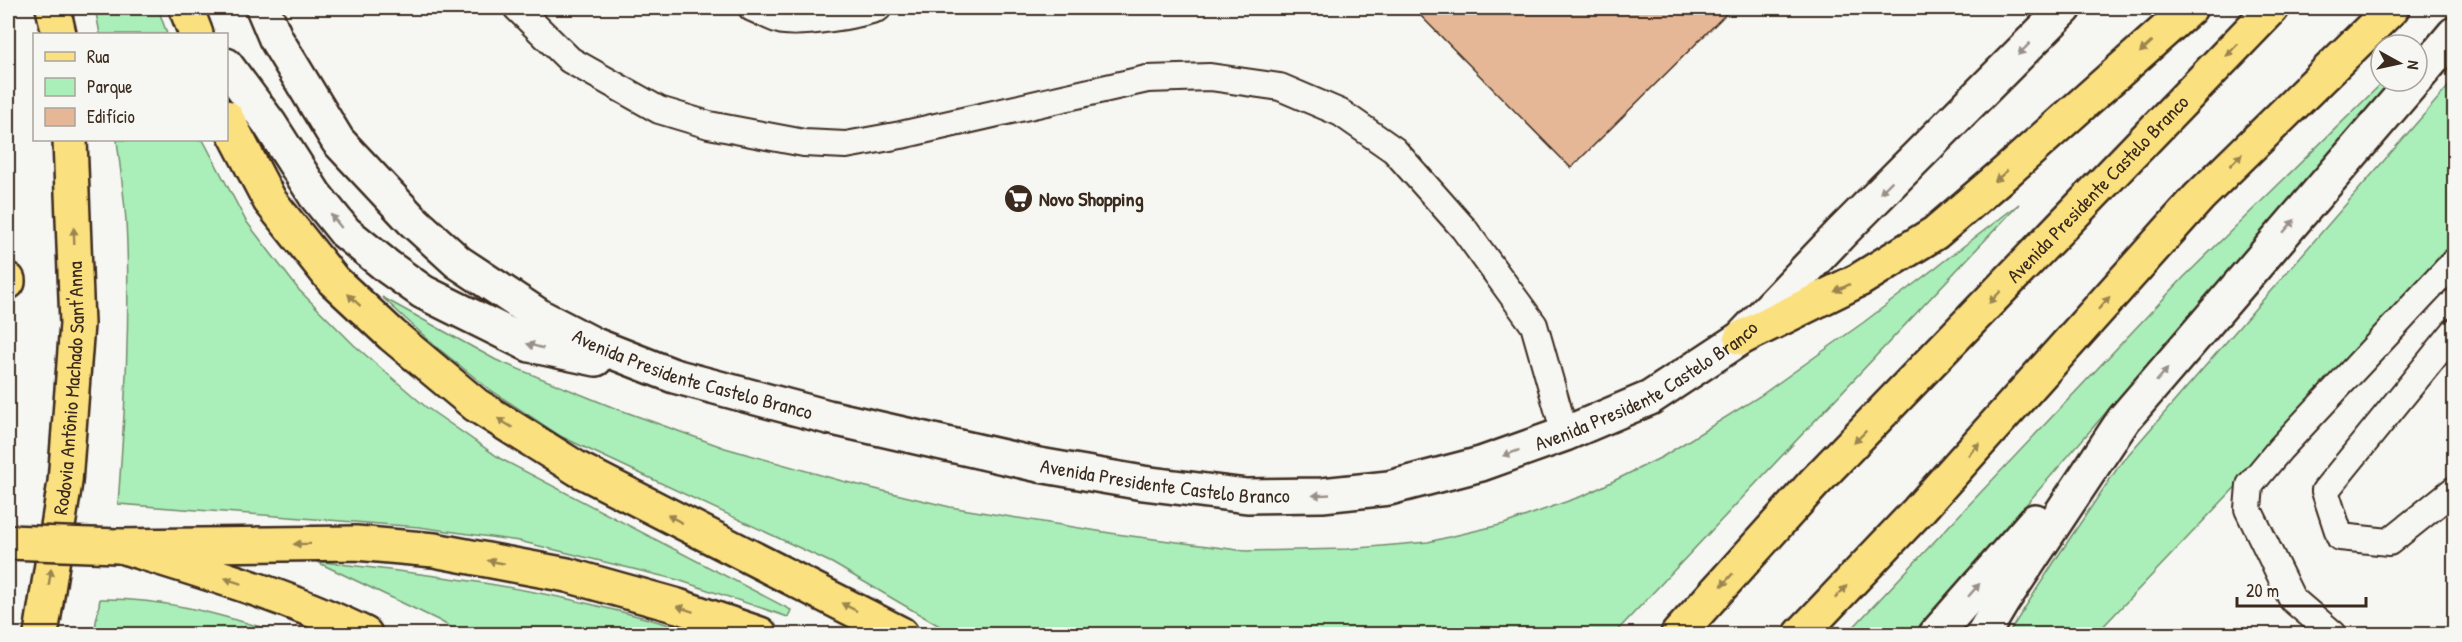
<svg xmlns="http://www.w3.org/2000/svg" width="2462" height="642" font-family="'Patrick Hand',sans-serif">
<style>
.green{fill:#aaeeb9;stroke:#728c6c;stroke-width:1.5}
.building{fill:#e6b796;stroke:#3b2a1e;stroke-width:1.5}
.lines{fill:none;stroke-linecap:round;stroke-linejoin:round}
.service-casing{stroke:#3b2a1e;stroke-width:30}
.secondary-casing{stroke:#3b2a1e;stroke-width:38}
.primary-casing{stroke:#3b2a1e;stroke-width:38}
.motorway-casing{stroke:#3b2a1e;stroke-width:38}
.service{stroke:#f6f6f2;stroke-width:26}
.secondary{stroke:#f6f6f2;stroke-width:33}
.primary{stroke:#fbe080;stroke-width:33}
.motorway{stroke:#fbe080;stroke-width:33}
.motorway-bridge-casing{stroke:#3b2a1e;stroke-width:38;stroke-linecap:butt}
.motorway-bridge{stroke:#fbe080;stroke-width:33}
.oneway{fill:#9b854f}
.oneway2{fill:#989088}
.labels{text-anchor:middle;stroke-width:4.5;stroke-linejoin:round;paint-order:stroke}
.street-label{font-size:20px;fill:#3b2a1e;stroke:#f6f6f2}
.poi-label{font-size:20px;font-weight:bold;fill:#3b2a1e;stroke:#f6f6f2;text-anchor:start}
</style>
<rect width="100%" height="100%" fill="#f6f6f2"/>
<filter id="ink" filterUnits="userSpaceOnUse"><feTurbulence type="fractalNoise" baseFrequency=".0167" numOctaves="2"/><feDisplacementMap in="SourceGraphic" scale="12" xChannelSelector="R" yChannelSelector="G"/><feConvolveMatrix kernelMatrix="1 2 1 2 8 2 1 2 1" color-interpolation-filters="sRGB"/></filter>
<g filter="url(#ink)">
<g class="green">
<polygon points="95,8 158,8 167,34 100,34"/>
<polygon points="2454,80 2454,252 2432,280 2096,634 2008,634 2058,556 2121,463"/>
<polygon points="2384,81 2393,81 1914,634 1847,634 2184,277"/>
<path d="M117,140H203L246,221L299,290L354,345L426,407L501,459L791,610L788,617L678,580L519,541L419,527L118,504C125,410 131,316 126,221C124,194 120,167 117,140Z"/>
<polygon points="2019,204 1614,634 953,634 832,563 560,436 489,389 434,345 382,297 496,360 612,407 725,448 842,481 950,507 1116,534 1246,551 1347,549 1428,542 1504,524 1585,495 1662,457 1760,396 1864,322"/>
<path d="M315,561C416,573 516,584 614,610C642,617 670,624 697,634H463L438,620Z"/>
<path d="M100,599C168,598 220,615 284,634H94Z"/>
</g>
<polygon class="building" points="1413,8 1732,8 1571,168"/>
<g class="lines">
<defs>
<g id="service">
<polyline points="517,8 570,60 659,110 709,125 804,143 846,145 901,135 1147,79 1210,77 1280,87 1341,113 1394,150 1464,229 1534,325 1565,434"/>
<path d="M752,8C762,12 773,19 783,21C804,24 858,15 878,8"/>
<polyline points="2454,332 2325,491 2340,537 2389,542 2454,490"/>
<polyline points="2333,634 2292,599 2248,509 2250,485 2280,449 2454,262"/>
</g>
<g id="secondary">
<path id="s1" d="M263,8L276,39L338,141L412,220L458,262L541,317L595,345L674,376L828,417L1039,465L1143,483L1247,496L1322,495L1389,488L1481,464L1565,434L1650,398L1741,338L1842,232L2065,8"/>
<polyline points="226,65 269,123 315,195 345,232 388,267 423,292 530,345 596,359"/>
<polyline points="2417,78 2454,34"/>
<polyline points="1936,634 2035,521"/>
<polyline points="1983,634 2002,602 2124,419 2414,81"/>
</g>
<g id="primary">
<polyline points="1741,338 1859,280 1935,233 2005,173 2190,8"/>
<path d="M127,548C208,573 290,597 365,634"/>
<path id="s2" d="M1678,634L1814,483L2272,8"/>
<polyline points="1801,634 1918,511 2199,197 2392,8"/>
</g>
<g id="motorway">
<polyline points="53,8 59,34"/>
<polyline points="186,8 196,34"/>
<polyline points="226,117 270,201 333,280 392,335 476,405 578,469 901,634"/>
<polyline points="8,280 8,282"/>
<polyline points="118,546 356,543 434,550 567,575 678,606 760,634"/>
<path id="s3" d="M41,634L65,482L77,324L70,140"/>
</g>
</defs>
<use href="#service" class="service-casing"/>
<use href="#secondary" class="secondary-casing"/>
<use href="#primary" class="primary-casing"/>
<use href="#motorway" class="motorway-casing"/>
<use href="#service" class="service"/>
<use href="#secondary" class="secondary"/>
<use href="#primary" class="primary"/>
<use href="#motorway" class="motorway"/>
<defs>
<polyline id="motorway-bridge" points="8,542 118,546"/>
</defs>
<use href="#motorway-bridge" class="motorway-bridge-casing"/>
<use href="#motorway-bridge" class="motorway-bridge"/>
</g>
<defs><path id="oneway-solid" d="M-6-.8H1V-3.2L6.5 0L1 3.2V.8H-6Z" transform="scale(1.5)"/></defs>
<g class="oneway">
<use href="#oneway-solid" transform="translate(2146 47) rotate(138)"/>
<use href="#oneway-solid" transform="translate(2232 50) rotate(134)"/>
<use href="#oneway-solid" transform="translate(2236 160) rotate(-45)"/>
<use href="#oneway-solid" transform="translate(2001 176) rotate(139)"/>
<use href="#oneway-solid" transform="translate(74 236) rotate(-92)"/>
<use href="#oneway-solid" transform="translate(1842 288) rotate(154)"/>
<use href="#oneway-solid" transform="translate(1995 297) rotate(134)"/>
<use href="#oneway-solid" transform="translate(354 300) rotate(-137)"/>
<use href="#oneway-solid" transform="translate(2104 303) rotate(-48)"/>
<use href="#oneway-solid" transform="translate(505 423) rotate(-148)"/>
<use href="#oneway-solid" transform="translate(1860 437) rotate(135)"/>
<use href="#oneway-solid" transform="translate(1974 449) rotate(-48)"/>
<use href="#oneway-solid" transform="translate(675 519) rotate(-153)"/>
<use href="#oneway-solid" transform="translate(302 544) rotate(179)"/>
<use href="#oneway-solid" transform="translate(496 562) rotate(-169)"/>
<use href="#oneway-solid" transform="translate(50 577) rotate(-81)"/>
<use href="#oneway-solid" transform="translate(1727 580) rotate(132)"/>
<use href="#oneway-solid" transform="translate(233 581) rotate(-161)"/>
<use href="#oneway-solid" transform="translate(1841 592) rotate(-47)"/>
<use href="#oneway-solid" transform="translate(849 607) rotate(-153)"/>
<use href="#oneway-solid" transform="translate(685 609) rotate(-161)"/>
</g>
<g class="oneway2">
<use href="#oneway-solid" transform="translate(2024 49) rotate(135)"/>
<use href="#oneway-solid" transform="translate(1886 187) rotate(135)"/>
<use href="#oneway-solid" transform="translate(336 221) rotate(-129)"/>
<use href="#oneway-solid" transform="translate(2289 226) rotate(-49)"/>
<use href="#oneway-solid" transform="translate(535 346) rotate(-164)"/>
<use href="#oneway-solid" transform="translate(2162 375) rotate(-49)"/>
<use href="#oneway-solid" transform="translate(1511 453) rotate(160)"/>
<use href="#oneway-solid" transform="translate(1321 495) rotate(177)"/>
<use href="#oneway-solid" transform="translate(1974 590) rotate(-49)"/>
</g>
</g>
<defs>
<symbol id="supermarket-disc" viewBox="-11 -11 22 22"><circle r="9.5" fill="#3b2a1e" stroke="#f6f6f2"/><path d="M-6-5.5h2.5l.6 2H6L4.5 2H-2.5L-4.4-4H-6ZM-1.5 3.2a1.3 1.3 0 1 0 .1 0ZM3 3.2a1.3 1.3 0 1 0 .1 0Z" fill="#fff"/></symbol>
</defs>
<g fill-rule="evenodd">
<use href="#supermarket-disc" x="1002" y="182" width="33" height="33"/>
</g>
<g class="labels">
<g class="street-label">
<text dy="7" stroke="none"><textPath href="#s2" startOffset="612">Avenida Presidente Castelo Branco</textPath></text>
<text dy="7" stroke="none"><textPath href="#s1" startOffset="586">Avenida Presidente Castelo Branco</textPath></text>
<text dy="7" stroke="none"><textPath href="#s1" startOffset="1576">Avenida Presidente Castelo Branco</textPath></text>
<text dy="7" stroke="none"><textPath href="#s3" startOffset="248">Rodovia Antônio Machado Sant'Anna</textPath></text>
<text dy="7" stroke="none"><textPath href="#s1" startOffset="1072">Avenida Presidente Castelo Branco</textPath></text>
</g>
<g class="poi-label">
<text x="1039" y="206">Novo Shopping</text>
</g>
</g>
<rect width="2462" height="642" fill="none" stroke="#f6f6f2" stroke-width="30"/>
<rect x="15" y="15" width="2432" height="612" fill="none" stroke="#3b2a1e" stroke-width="2" filter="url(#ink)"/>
<rect x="33" y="33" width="195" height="108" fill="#f6f6f2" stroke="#aba49d" stroke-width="1.5"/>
<rect x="45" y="52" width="30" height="9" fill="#fbe080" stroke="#aba49d" stroke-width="1.5"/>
<text x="87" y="63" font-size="18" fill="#3b2a1e">Rua</text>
<rect x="45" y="78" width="30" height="18" fill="#aaeeb9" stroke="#aba49d" stroke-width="1.5"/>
<text x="87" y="93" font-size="18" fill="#3b2a1e">Parque</text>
<rect x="45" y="108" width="30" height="18" fill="#e6b796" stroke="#aba49d" stroke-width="1.5"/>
<text x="87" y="123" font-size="18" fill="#3b2a1e">Edifício</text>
<g transform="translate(2399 63) rotate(98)"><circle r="28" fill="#f6f6f2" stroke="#aba49d" stroke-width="1.5"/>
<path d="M0-4.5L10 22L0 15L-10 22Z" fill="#3b2a1e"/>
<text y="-9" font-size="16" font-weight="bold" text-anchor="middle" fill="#3b2a1e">N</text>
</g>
<path d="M2237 597v9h129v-9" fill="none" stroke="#3b2a1e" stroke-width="3"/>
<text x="2246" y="597" font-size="18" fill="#3b2a1e" stroke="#f6f6f2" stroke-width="4.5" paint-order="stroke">20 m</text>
</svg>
